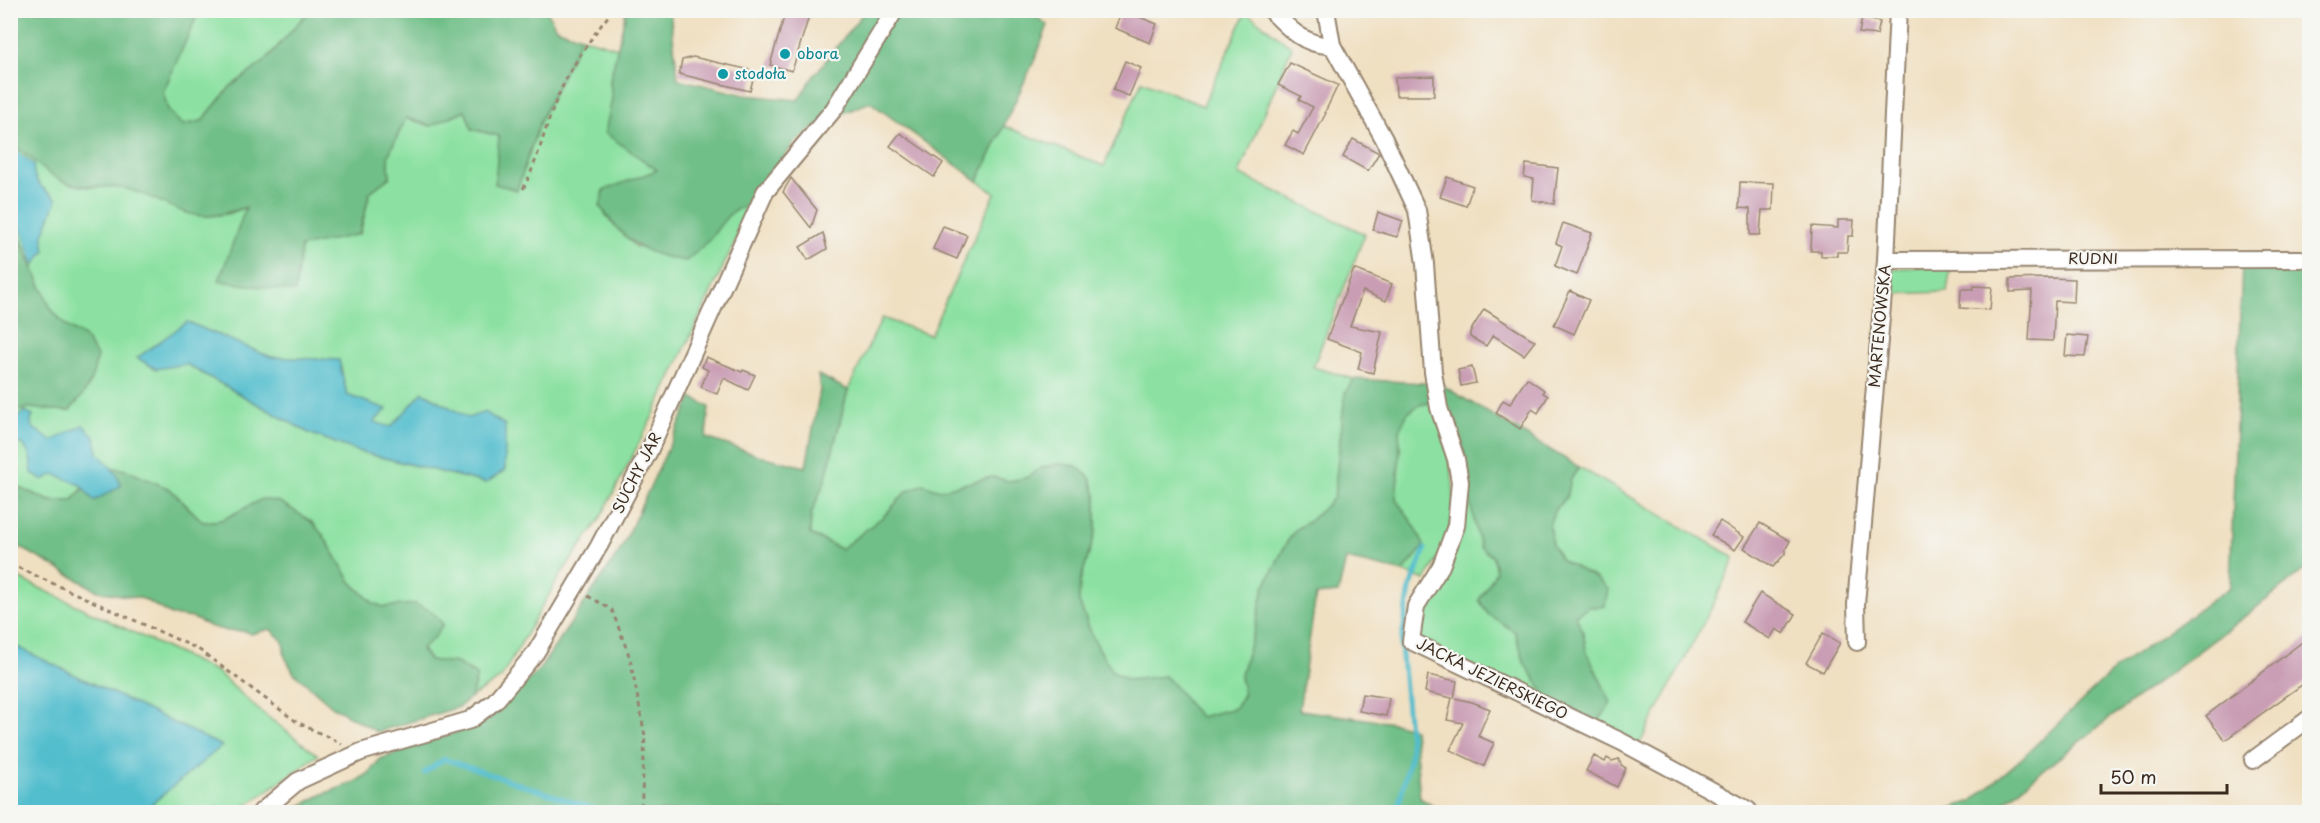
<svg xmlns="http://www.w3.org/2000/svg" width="2320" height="823" font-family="'Playpen Sans',sans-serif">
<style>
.green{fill:#8ce1a2;stroke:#648660;stroke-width:1.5;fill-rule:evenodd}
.forest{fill:#71bf88;stroke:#567453;stroke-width:1.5}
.water{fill:#51bdcd;stroke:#467476;stroke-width:1.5}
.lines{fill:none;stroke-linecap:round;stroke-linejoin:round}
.stream{stroke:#51bdcd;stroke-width:5}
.building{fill:#c99db4}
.minor-casing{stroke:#968570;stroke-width:20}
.path{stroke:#968570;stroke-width:3;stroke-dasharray:4.5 4.5;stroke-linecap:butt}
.minor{stroke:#fff;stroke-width:16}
.culture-dot{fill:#0f9aa8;stroke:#f6f6f2;stroke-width:2}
.labels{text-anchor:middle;stroke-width:4.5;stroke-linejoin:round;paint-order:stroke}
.culture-label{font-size:15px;fill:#0d838f;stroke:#f6f6f2;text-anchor:start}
.street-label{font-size:15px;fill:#3b2a1e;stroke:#f6f6f2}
</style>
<rect width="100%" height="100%" fill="#f6f6f2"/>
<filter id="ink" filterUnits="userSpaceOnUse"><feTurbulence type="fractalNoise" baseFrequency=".0167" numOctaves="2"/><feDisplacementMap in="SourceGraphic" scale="12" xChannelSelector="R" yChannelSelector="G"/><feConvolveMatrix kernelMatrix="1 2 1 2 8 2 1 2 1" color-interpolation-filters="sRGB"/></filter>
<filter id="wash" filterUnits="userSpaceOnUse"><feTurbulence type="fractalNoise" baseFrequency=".008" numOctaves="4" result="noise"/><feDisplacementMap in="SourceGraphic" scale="24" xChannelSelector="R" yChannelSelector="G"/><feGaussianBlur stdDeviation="1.35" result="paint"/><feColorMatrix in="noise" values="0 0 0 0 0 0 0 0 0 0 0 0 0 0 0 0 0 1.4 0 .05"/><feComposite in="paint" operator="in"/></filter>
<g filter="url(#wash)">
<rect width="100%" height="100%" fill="#f0e0c2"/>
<g class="green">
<polygon points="199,11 309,11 264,62 230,87 202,121 182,125 168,110 163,92"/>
<path d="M1246,12L1292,47L1239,174L1365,234L1313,367L1354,379L1345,393L1334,498L1310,521L1296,529L1286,544L1264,588L1257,621L1240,677L1244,693L1235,708L1201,717C1185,704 1180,690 1165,676L1128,680L1112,671L1093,638L1079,602L1080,582L1096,531V495L1090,478L1076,466L1058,464L1041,468L1026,478L1009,481L992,477L940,490L907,491L884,516L841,549L810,534L811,514L825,481L848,390L882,318L930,335L995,193L978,181L1004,126L1104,166L1142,81L1203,106Z"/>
<path d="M581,37L618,48L610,81L612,99L606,133L657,170L600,206L610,221L636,247L713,235C725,216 732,209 753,203L653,416L600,519L559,577L501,678L471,697L477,675L457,663L429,660L421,648L434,638L415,604L383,607L373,603L351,582L323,535L262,500L222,520L203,522L170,489L93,476L72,501H50L11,484V413L28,408L69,411L84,337L66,326L51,309L11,216V145L88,187L109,186L130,189L188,212L208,216L228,214L247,207L300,247L328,239L360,234L370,192L390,177L388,156L406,118L431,126L465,110L472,129L499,136L517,189L540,121ZM187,322L271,357L339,360L347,395L386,410L374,422L392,428L423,392L468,418L485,483L360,452L309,433L186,364Z"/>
<polygon points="1951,265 1947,292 1886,294 1888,269"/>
<path d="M1432,402C1455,472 1469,514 1425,580L1403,572L1424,546L1396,499L1400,450L1399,431L1407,414L1419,405Z"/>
<polygon points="1579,467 1735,558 1712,607 1639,745 1596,725 1611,703 1586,650 1583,632 1575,615 1589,607 1605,606 1594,577 1561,560 1552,544 1549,525 1555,509 1567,497 1571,479"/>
<polygon points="1465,480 1493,556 1496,572 1480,601 1488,614 1515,632 1525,664 1551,703 1416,640 1423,609 1451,562 1465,517"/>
<polygon points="10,574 217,672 260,711 318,755 237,812 142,812 221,746 11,644"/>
</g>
<g class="forest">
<path d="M11,10L199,11L163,92L168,110L182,125L202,121L230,87L264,62L309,11H547L556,28L581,37L540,121L517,190L495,184L499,136L472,129L465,110L431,126L406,118L388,156L390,177L370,192L359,234L301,247L295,292L219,281L246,207C234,211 223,215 210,216C181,218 155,195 127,189C107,185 87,189 68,183C44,176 32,154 11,145Z"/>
<path d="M626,11H670L678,79L745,95L798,100L813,77L865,11H1028L1048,25L1035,59L978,181L870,102L822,122L793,144L753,203C730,210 727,216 713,235C706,245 695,253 686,261C644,255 623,241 600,206L604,190L657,170L605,133L612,99L610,81Z"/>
<path d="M10,216L51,309L66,326L84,337L97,356C93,382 87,392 69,411L28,408L11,413Z"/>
<path d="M2242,263L2309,268V566C2205,650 2094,725 1993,812H1939L1972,801L2022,758L2114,670L2230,587Z"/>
<path d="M818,375L848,390L825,481L811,514L810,534L841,549L884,516L907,491L923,484L940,490L992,477L1009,481L1026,478L1041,468L1058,464L1076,466L1090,478L1096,495V531L1080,582L1079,602L1093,638L1112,671L1128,680L1165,676C1179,689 1186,704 1201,717L1235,708L1244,694L1240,677L1257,621L1264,588L1286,544L1296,529L1310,521L1334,498L1345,393L1354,379L1440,384L1579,467L1571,479L1567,497L1555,509L1549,525L1552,544L1561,560L1594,577L1608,589L1605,606L1589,607L1575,615L1583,632L1586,650L1611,703L1596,725L1551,703L1525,664L1515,632L1488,614L1479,600L1496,572L1493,557L1480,547L1465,480L1464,450L1454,435L1440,401L1419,405L1407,414L1399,431L1400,450L1396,499L1416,528L1424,546L1403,572L1346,559L1338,593L1316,595L1299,710L1394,723L1414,729L1420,798L1442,812H270L274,809L291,811L321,795L355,782L369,773L380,759L486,722L539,670L621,549L692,397L709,407L706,438L764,457L806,467L820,390Z"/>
<path d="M110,467L126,470L170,489L203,522L222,520L262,499L280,502L311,521L323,535L351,582L373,603L383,607L415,604L431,611L443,624L434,638L421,649L429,660L457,663L477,676L471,697L459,707L377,732L333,707L294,673L285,657L283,641L270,629L251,634L244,631H227L209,626L193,618L171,615L144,599L98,591L11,542V484L50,501H72C87,486 91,477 110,467Z"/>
</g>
<g class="water">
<path d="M10,147L34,164C31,182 44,189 57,199L43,235L45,251L34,265L23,233L16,224L11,223Z"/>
<polygon points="187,322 271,357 339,360 347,395 387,409 374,422 391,427 423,392 468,418 485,412 505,425 505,470 486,483 360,452 309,433 186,364 156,369 137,358"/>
<polygon points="25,411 33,416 31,421 32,427 52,441 83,425 95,437 98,453 116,473 121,486 94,501 81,485 54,474 43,480 32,473 30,456 23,444 11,443 11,422"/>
<polygon points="10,644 11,644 222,746 142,812 11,812"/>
</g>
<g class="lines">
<g class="stream">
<polyline points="424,773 444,759 603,812"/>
<polyline points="1397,812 1411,752 1401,645 1410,588 1425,549"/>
</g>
</g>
<g id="blocks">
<g class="building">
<polygon points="786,10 810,13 792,71 770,65"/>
<polygon points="1122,10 1157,24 1150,43 1115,28"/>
<polygon points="1862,18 1880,22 1877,35 1859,33"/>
<polygon points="693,57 755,71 750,91 679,74 682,60"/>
<polygon points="1125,61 1141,68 1129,96 1113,90"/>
<polygon points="1290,63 1338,85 1325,112 1326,113 1304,155 1285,145 1293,131 1298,134 1313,107 1299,100 1301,96 1278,85"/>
<polygon points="1434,76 1434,96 1396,96 1395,77"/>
<polygon points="900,133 943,163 934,177 890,146"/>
<polygon points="1353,139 1379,153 1368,171 1343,157"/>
<polygon points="1526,164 1558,168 1554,204 1532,200 1534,179 1524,177"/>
<polygon points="1447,177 1473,186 1466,206 1440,197"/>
<polygon points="791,178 817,210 811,228 783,192"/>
<polygon points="1740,182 1774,183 1773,210 1762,210 1760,235 1750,235 1750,209 1739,208"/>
<polygon points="1378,212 1403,221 1397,237 1373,230"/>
<polygon points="1838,220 1854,220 1853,236 1848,236 1847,252 1837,252 1837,256 1821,256 1821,251 1811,251 1812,226 1838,228"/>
<polygon points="1563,223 1592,233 1577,275 1555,266 1562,246 1556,243"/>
<polygon points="943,226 967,235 957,259 933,249"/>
<polygon points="823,233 827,249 808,260 800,247"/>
<polygon points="1354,269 1392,284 1386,301 1363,291 1350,326 1382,332 1373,373 1358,369 1362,352 1327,339"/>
<polygon points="2050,278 2075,279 2074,302 2055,301 2053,341 2029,340 2032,291 2010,292 2010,279"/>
<polygon points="1974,286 1992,287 1990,310 1960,308 1961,289 1973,289"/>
<polygon points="1570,291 1589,300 1574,334 1554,325"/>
<polygon points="1484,309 1535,341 1524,355 1493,335 1486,346 1470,337 1470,332"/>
<polygon points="2067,335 2088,337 2085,357 2065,356"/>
<polygon points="706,357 742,372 743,370 755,375 748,390 724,378 717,394 701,387 708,370 702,367"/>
<polygon points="1472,367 1476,383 1461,386 1458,370"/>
<polygon points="1527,378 1544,390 1543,393 1548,396 1538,413 1532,409 1520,429 1496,413 1503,400 1510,404"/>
<polygon points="1720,521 1744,537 1735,550 1711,535"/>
<polygon points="1760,523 1790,541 1785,550 1785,554 1773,567 1744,548"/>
<polygon points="1760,593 1796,614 1784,634 1776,629 1770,639 1742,622"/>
<polygon points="1823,633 1840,643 1823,672 1806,663"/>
<polygon points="2310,636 2310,679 2225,740 2206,716"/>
<polygon points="1428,675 1457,681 1454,698 1472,702 1490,709 1478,736 1494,743 1484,766 1450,750 1463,723 1447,720 1452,698 1425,692"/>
<polygon points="1362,694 1389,698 1386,716 1359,711"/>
<polygon points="1594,756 1605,762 1607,758 1612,761 1619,759 1621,765 1626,768 1617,787 1586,771"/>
</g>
</g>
</g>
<g filter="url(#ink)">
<use href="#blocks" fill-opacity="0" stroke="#968570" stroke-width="1.5"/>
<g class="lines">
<defs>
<g id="minor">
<path d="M1271,10C1288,28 1306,47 1332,45"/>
<polyline points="1326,10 1332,45 1384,139 1417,210 1425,264 1433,372 1439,408 1456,459 1460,482 1456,526 1441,566 1416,606 1411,641 1622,742 1748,810"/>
<polyline points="1886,260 2301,259"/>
<polyline points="1857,642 1856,604 1886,260 1898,10"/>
<polyline points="2253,760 2310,718"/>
<polyline points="261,812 298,781 361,752 470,720 495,701 536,652 599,546 649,451 765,192 834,109 895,10"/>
</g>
</defs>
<use href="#minor" class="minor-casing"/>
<g class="path">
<path d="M523,189C538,161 544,130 556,101C570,67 590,39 613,10"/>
<polyline points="10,564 198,649 297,722 342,744"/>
<polyline points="588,596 612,610 630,658 645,736 641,812"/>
</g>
<use href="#minor" class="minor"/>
</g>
</g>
<g class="culture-dot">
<circle cx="785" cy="54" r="6"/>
<circle cx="723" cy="74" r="6"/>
</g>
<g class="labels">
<g class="culture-label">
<text x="797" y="59">obora</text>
<text x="735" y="79">stodoła</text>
</g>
<g class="street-label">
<text x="2093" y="264">RUDNI</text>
<text transform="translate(1880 326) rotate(-85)" y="5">MARTENOWSKA</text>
<text transform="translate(637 473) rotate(-63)" y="5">SUCHY JAR</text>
<text transform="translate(1492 679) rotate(26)" y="5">JACKA JEZIERSKIEGO</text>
</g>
</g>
<rect width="2320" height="823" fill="none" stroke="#f6f6f2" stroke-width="36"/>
<path d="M2101 784v9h126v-9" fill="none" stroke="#3b2a1e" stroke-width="3"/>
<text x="2110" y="784" font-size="18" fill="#3b2a1e" stroke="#f6f6f2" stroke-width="4.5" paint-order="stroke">50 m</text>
</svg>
